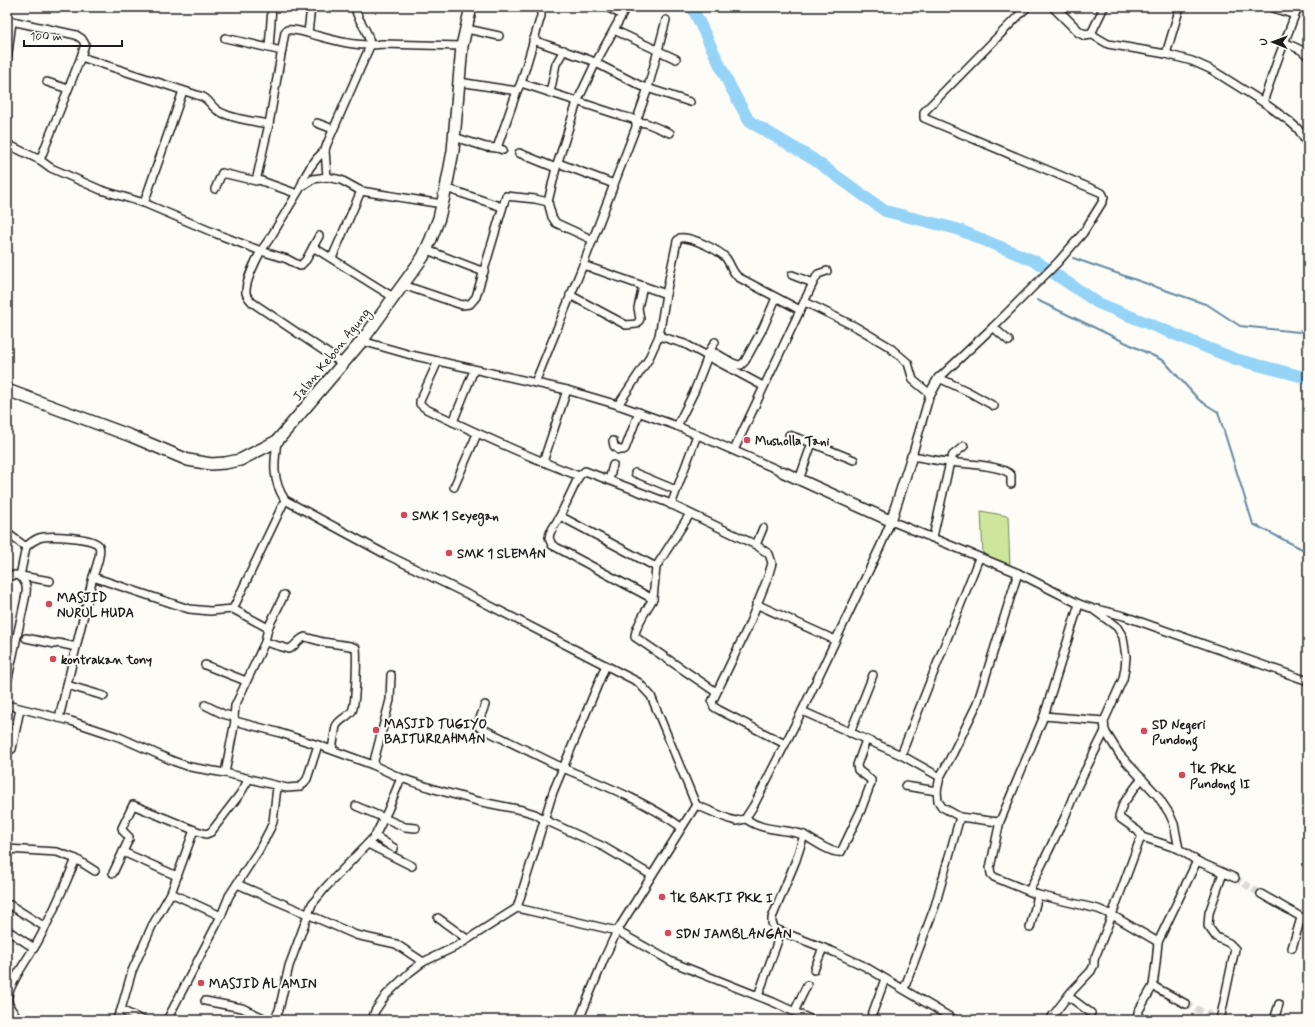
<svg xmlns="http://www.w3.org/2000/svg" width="1315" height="1027" font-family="Mynerve,sans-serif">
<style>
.green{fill:#cee69c;stroke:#75815c}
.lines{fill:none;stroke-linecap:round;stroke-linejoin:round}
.stream{stroke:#658a9f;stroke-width:2}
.river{stroke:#95d4f6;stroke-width:12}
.minor-tunnel{stroke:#dbdad6;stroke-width:7;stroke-dasharray:7 3.5;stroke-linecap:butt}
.minor-casing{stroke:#1c1c1c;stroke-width:10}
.tertiary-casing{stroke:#1c1c1c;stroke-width:12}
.secondary-casing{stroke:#1c1c1c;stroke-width:13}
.primary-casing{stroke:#1c1c1c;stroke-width:14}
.minor{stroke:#fdfcf7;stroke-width:7}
.tertiary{stroke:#fdfcf7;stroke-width:9}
.secondary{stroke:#fdfcf7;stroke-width:10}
.primary{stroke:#fdfcf7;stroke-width:11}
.poi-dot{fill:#d1495b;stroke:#fdfcf7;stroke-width:1.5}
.labels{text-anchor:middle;stroke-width:4;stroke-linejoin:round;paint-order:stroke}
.street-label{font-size:13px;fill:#1c1c1c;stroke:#fdfcf7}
.poi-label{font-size:13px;font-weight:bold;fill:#1c1c1c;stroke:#fdfcf7;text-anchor:start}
</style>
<rect width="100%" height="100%" fill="#fdfcf7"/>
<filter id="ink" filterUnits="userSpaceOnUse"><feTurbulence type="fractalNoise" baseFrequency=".025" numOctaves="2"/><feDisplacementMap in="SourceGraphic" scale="8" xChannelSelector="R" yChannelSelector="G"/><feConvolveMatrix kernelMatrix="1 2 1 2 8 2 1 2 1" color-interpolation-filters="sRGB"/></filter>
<g filter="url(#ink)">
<polygon class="green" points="981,511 1008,516 1010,567 983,555"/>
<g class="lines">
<g class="stream">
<polyline points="1073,258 1208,305 1240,326 1299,332 1308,329"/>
<polyline points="1037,300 1164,361 1199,400 1218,412 1253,524 1308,552"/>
</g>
<polyline class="river" points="692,7 731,88 749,121 813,159 885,211 957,229 1037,262 1098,303 1235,359 1308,378"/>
<g class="minor-tunnel">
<polyline points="1235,878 1261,894"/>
<polyline points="1186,1004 1214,1017"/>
</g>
<defs>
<g id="minor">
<polyline points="1104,7 1091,34 1108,44 1166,54 1192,61 1212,70 1263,102 1289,121 1298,129 1308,145"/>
<polyline points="1270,7 1295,15"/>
<polyline points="622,15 626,7"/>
<path d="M7,20L76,35L82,39L85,44L81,57L203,97C209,100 211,106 217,110C228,118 255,122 269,124L285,32L287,30C295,29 303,32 311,34C334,40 358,48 382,44L462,46"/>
<polyline points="666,20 648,88 636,122 646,123 670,133"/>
<polyline points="467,29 499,36"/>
<polyline points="614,30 676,59"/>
<polyline points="308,33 311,7"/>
<polyline points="225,38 282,51"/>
<polyline points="533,40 590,60 641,86 690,102"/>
<polyline points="1284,42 1301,50 1308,56"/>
<polyline points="269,48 272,7"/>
<polyline points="1166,54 1180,7"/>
<polyline points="7,60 12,22"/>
<polyline points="47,82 68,89"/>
<path d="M459,82L517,91L521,83L622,116C630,118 637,118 636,127L583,265L535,383"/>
<polyline points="521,83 541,16 541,7"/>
<polyline points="550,93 556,64 564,50"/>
<polyline points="1263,102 1278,59 1298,7"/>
<polyline points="317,123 333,129"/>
<polyline points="454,137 486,147 497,148 503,150"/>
<path d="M7,144L40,160L51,168L101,190L144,203L217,234L261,251C256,260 245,282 246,293C247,297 250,300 253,303L342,363"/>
<polyline points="497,148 517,91"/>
<polyline points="519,153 556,168"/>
<polyline points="40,160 81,57"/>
<polyline points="558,163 614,184"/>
<polyline points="327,177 341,180 361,191 442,204"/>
<polyline points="256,179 292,192"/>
<path d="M301,186C306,171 313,161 325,150"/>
<polyline points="446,188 502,207"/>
<polyline points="215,189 222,173 256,181 269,124"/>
<polyline points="144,203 183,91"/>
<path d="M319,236L306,260L300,266L287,259L261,251L272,235L301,187L313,179L327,177L325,150L327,144L370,46C369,28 357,22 355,7"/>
<polyline points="593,240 556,223 552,217 548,202 556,168 577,102 595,64 622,15 607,7"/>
<polyline points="313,247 393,297"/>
<polyline points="427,250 484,272"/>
<polyline points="332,258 361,191"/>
<polyline points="583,265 666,294"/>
<polyline points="792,275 813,283"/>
<polyline points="403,285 462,305 470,304 476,297 506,196 535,199 548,202"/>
<polyline points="570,295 626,325 637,324 640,319 638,308 643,286"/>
<path d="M805,302L856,327L888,346L908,363L913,380L930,394L912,456C925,458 937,461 950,462C963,464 1004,465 1011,475V484"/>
<polyline points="993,327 1009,341"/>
<polyline points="659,336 685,344 763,386"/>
<polyline points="362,341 411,355 567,390 618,405 677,426 783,472"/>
<polyline points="707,355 715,342"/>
<path d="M438,361L420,401V404L426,409C476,433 526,456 579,476L585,471L666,502L756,545L769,554L772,563L768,577L748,627L712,702L714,707L719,710L785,744"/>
<path d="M618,405L648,360L659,336L666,294L677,241L680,238C690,236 719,250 726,258C731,265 732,272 738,277L800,310"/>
<polyline points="994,406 969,392 939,378 993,327 1058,262 1083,233 1103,201 1104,197 1102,193 924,118 924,112 1027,7"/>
<polyline points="453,422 474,370"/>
<path d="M677,426L694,392L708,356L715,353C723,356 733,366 741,365L745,361L763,328L776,298"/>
<polyline points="789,435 812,443 799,480"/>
<path d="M277,441C274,464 272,480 285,500L385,554L475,598L638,682L651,696L696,805"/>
<polyline points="613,441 614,446 619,450 623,450 625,449 639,412"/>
<polyline points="812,443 854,460"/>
<polyline points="734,450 813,283 818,274 827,271"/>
<polyline points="543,462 567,390"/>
<polyline points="635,473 676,490"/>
<path d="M579,476L560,516L550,533L549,538L552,545L653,599C648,607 634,629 635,637L716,692"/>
<polyline points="609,480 613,465"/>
<polyline points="454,487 477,434"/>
<polyline points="285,500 233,609 268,628 265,642 235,706 234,717 235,721 277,732 318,745"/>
<polyline points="671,505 697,435"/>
<polyline points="560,516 656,567"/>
<polyline points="7,533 26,547"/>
<polyline points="933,537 950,462 953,455 964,446"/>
<polyline points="756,545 763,528"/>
<polyline points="1018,573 977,704 953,753 940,777 937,791 938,801 942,807 960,817 998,822 1001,819 1044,716 1104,721"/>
<polyline points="7,576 15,575 50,581"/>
<path d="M20,576L26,547C29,544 34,540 39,538C48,535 94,537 99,546C102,553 95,570 93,577L189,609L210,611L233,609"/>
<polyline points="653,599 656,567 690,514"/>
<polyline points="756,604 835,640"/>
<polyline points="1097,609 1124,616 1308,681"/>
<polyline points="268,628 284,595"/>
<polyline points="26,638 55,644 58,643 76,647"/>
<path d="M265,642L289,649C295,647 298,639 305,637L323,642L350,646L356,648C357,657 356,704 352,711C348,717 340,719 336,726L332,749"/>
<polyline points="205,665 246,681"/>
<path d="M7,683L25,599C27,589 28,585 20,576"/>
<polyline points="67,685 104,696"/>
<polyline points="7,705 71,721 119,737 173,761 190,767 225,773 287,788 300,787 303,784 307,779 318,745 373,765 401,778 434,789 477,801 522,810 535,814 545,820 604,847 651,875"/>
<polyline points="205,705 223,714 234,717"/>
<polyline points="485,705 479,721 479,727 563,768 606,665"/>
<polyline points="802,711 901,755 940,777"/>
<polyline points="1044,716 1079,604"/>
<polyline points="59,718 93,577"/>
<polyline points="850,733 873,675"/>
<polyline points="7,752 12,749 20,709"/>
<polyline points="901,755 979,558"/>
<polyline points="373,765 390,700 391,675"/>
<polyline points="225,773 235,721"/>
<polyline points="1142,778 1123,804 1119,816 1121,819 1138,831 1142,837 1179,849"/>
<polyline points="905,786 937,791"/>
<polyline points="356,806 405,827 416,828"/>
<path d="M746,819C764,832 783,828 804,835L796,860L772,918V923L775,929L834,952L864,966L955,1020"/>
<polyline points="1000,821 990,868 991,874 994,877 1038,895 1098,909 1112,915 1158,942"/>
<polyline points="194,830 206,834 211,832 240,794 249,779"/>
<path d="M804,835C812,840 832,854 841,852L861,810L871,783V780L858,770L857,765L866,740"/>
<polyline points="375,836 394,848"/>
<polyline points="368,844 412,866"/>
<path d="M7,849L57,852L76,859C64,887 52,916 37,943C30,955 9,984 8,997C7,1007 14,1013 20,1020"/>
<polyline points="123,852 177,876"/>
<polyline points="76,859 95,871"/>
<polyline points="113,873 129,839 129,837 123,831 122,828 133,805 194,830 171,893 152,926 132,971 122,1006 121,1010 142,1020"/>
<polyline points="237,884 356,935 396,944 423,962"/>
<polyline points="1029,891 1065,817 1076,789 1105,731"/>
<polyline points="171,893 221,916"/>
<polyline points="1261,894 1308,921"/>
<polyline points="10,905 45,927"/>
<polyline points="517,908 617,931 672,962 773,1002 812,1020"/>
<polyline points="438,918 467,939"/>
<polyline points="1030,928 1038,895"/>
<polyline points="7,930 34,948"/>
<polyline points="1292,948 1301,918"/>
<polyline points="814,970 823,948"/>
<polyline points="1153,986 1186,1004"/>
<polyline points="904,989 935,906 960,817"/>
<polyline points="758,996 781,932"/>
<polyline points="1068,996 1091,1013"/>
<polyline points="205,1001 242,1008 268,1020"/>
<polyline points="794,1012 807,985"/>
<polyline points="1051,1018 1071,992 1091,971 1094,965 1094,960 1112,915 1139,842 1142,837"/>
<polyline points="116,1020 121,1010"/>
<polyline points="167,1020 221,916 229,896 259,850 270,829 273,822 277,787"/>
<polyline points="274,1020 279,1010 289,966 312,904 326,887 375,836 388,810 401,778"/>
<path d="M372,1020L375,1011L386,995L410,972L423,962L457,946L517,908L553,792L563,768C603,785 645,801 681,827"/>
<polyline points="579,1020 604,959 617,931 696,805 729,819 736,821 745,819 754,805 802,711 881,545 891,521 1018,573 1079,604 1091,608 1117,627 1123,637 1126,657 1125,668 1123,679 1104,721 1105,731 1120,755 1157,795 1169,813 1174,824 1179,849 1197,861 1235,878"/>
<polyline points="870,1020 885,979"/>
<polyline points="1143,1020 1138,1016 1138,1012 1153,986 1156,963 1158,942 1197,861"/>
<polyline points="1220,1020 1235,949 1229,943 1216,937 1208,926 1209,913 1223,873"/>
<polyline points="1274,1020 1279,1004"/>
</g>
<g id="tertiary">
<polyline points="1054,7 1079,32 1085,35 1091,34"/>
<polyline points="930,394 939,378"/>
<polyline points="891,521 912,456"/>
</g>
<polyline id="secondary" points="783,472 891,521"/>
<polyline id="primary" points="7,390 131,436 188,460 211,464 225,463 240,460 277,441 362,341 423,257 431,239 439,218 446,188 453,151 462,46 471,7"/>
</defs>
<use href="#minor" class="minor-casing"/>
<use href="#tertiary" class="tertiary-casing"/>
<use href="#secondary" class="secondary-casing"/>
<use href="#primary" class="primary-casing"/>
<use href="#minor" class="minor"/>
<use href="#tertiary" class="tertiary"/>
<use href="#secondary" class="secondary"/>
<use href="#primary" class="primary"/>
</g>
</g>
<g class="poi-dot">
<circle cx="747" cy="440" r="4"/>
<circle cx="404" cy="515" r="4"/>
<circle cx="449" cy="553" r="4"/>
<circle cx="49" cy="604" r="4"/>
<circle cx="53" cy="659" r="4"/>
<circle cx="376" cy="730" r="4"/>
<circle cx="1144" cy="731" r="4"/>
<circle cx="1182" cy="775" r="4"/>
<circle cx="662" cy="897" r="4"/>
<circle cx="668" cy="933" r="4"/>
<circle cx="201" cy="983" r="4"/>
</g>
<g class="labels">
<g class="street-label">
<text transform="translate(331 354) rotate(-51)" y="5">Jalan Kebon Agung</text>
</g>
<g class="poi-label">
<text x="755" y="445">Musholla Tani</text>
<text x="412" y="520">SMK 1 Seyegan</text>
<text x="457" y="558">SMK 1 SLEMAN</text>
<text x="57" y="602">MASJID<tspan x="57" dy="15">NURUL HUDA</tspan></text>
<text x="61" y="664">kontrakan tony</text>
<text x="384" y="728">MASJID TUGIYO<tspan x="384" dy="15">BAITURRAHMAN</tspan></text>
<text x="1152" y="729">SD Negeri<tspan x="1152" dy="15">Pundong</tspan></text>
<text x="1190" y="773">TK PKK<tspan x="1190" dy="15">Pundong II</tspan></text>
<text x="670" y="902">TK BAKTI PKK I</text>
<text x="676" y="938">SDN JAMBLANGAN</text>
<text x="209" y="988">MASJID AL AMIN</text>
</g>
</g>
<rect width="1315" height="1027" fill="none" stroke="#fdfcf7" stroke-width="24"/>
<rect x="12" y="12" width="1291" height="1003" fill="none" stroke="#1c1c1c" stroke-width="1.5" filter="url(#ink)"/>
<g transform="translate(1273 42) rotate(271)" stroke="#fdfcf7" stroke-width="3" paint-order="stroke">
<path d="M0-3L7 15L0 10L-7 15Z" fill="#1c1c1c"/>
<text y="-6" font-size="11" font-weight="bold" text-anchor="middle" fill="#1c1c1c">U</text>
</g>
<path d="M24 40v6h98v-6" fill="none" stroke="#1c1c1c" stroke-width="2"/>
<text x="30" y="40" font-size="12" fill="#1c1c1c" stroke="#fdfcf7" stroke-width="3" paint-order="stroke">100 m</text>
</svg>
